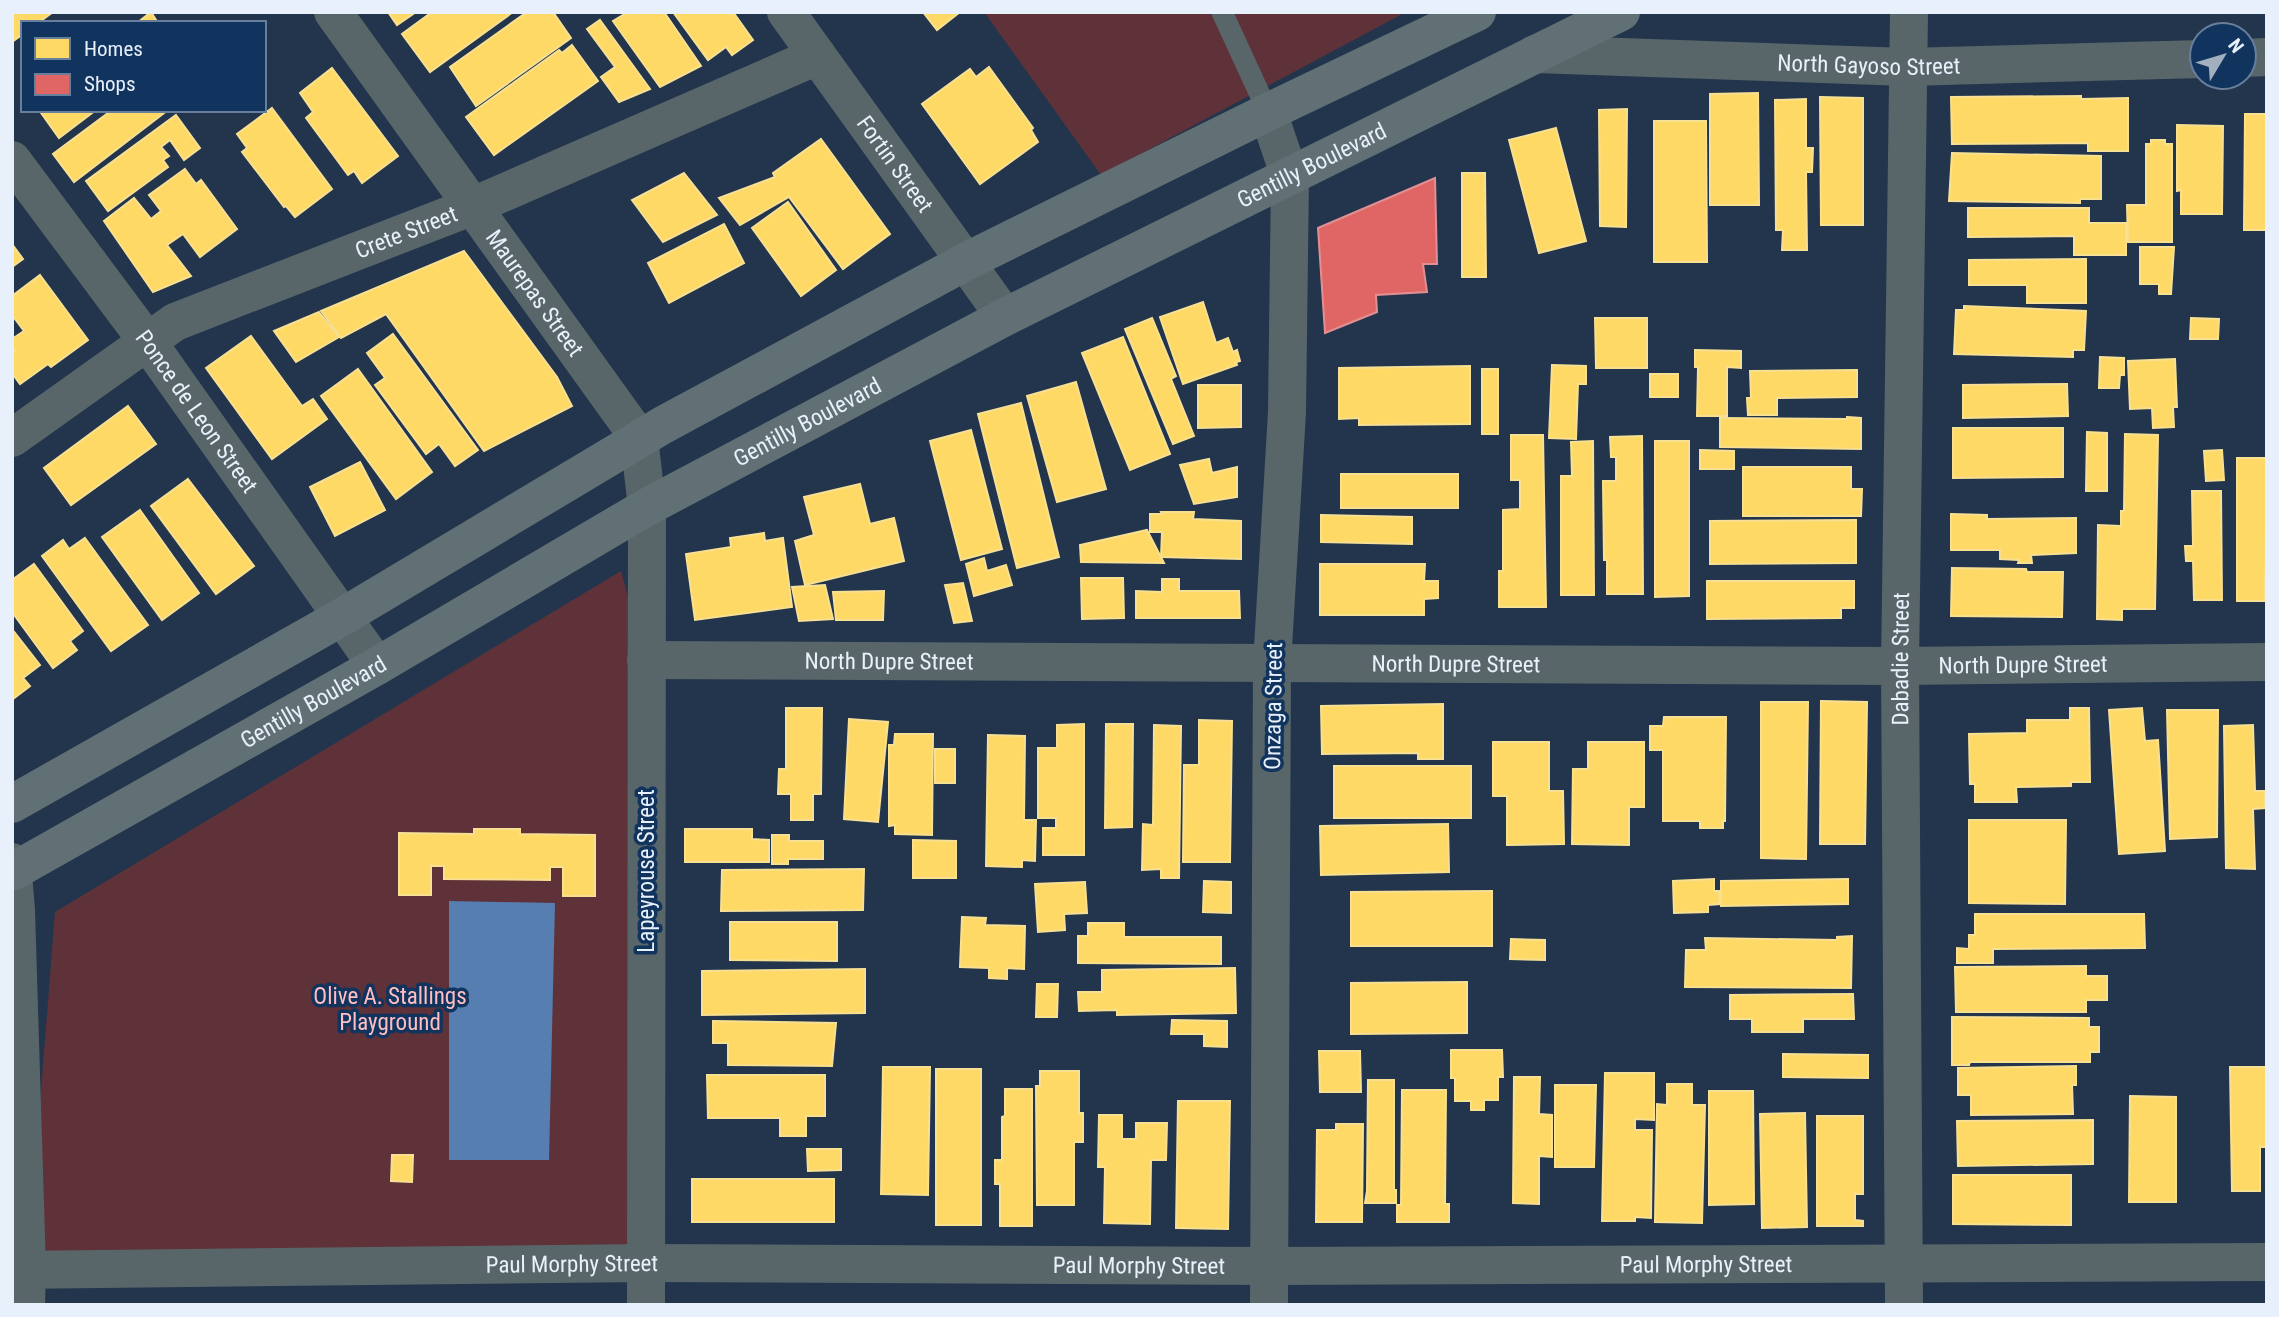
<svg xmlns="http://www.w3.org/2000/svg" width="2279" height="1317" font-family="'Roboto Condensed',sans-serif">
<style>
.green{fill:#5f3239}
.water{fill:#577eb0}
.homes{fill:#ffd966;stroke:#f8e093;stroke-width:2}
.shops{fill:#e06666;stroke:#e28f93;stroke-width:2}
.lines{fill:none;stroke-linecap:round;stroke-linejoin:round}
.lane{stroke:#586669;stroke-width:21}
.street{stroke:#586669;stroke-width:38}
.secondary{stroke:#607074;stroke-width:38}
.labels{text-anchor:middle;stroke-width:7;stroke-linejoin:round;paint-order:stroke}
.street-label{font-size:23px;fill:#e7f0fb;stroke:#11345e}
.park-label{font-size:23px;fill:#ffbfc2;stroke:#11345e}
</style>
<rect width="100%" height="100%" fill="#22354c"/>
<g class="green">
<polygon points="984,12 1406,12 1101,175"/>
<polygon points="621,571 646,660 646,1263 27,1270 55,912"/>
</g>
<polygon class="water" points="449,901 555,903 549,1160 449,1160"/>
<g class="homes">
<polygon points="12,12 53,12 38,23 23,23 23,34 12,42"/>
<polygon points="151,12 158,23 137,23"/>
<polygon points="388,12 416,12 397,25"/>
<polygon points="432,12 513,12 430,72 402,34"/>
<polygon points="527,12 553,12 571,38 476,106 450,67"/>
<polygon points="628,12 664,12 701,66 660,87 613,21"/>
<polygon points="673,12 733,12 753,40 732,55 726,47 708,60"/>
<polygon points="923,12 960,12 937,30"/>
<polygon points="600,20 650,89 619,102 601,77 615,67 587,29"/>
<polygon points="572,45 598,81 494,155 466,117 559,50 562,53"/>
<polygon points="989,67 1033,128 1031,130 1038,142 980,184 922,104 970,69 976,77"/>
<polygon points="332,68 398,156 362,183 354,171 348,175 306,118 313,112 300,93"/>
<polygon points="1758,93 1759,205 1710,205 1710,94"/>
<polygon points="2081,96 2081,99 2128,98 2128,151 2088,151 2088,143 1952,144 1951,97"/>
<polygon points="1820,97 1863,98 1863,225 1821,225"/>
<polygon points="1806,99 1806,148 1813,148 1812,172 1806,172 1807,250 1782,250 1783,230 1776,230 1775,100"/>
<polygon points="272,108 332,189 295,217 286,206 284,207 242,152 247,148 237,134"/>
<polygon points="1627,109 1626,227 1600,226 1599,110"/>
<polygon points="39,110 96,110 59,138"/>
<polygon points="112,110 168,110 74,182 53,154"/>
<polygon points="2245,114 2267,114 2267,230 2244,230"/>
<polygon points="176,115 200,148 184,160 170,140 161,147 169,156 163,160 168,167 108,211 86,181"/>
<polygon points="1654,121 1706,121 1707,262 1654,262"/>
<polygon points="2177,125 2223,126 2222,214 2181,214 2181,190 2177,191"/>
<polygon points="1556,128 1586,241 1539,253 1509,140"/>
<polygon points="821,139 890,234 843,269 789,197 740,225 719,198 775,177 773,173"/>
<polygon points="2151,140 2165,140 2165,144 2172,144 2172,242 2128,242 2127,205 2146,205 2146,144 2151,144"/>
<polygon points="1952,153 2101,156 2101,199 2080,199 2080,203 1949,201"/>
<polygon points="185,169 196,184 201,180 237,229 200,257 183,234 167,245 191,276 153,292 104,221 134,198 151,219 161,211 149,195"/>
<polygon points="684,173 717,215 663,242 632,200"/>
<polygon points="1462,173 1485,173 1486,277 1462,277"/>
<polygon points="788,202 836,270 801,296 752,228"/>
<polygon points="1968,208 2089,208 2089,223 2126,223 2126,255 2074,255 2074,236 1968,237"/>
<polygon points="724,224 744,263 669,303 648,263"/>
<polygon points="12,244 23,259 12,267"/>
<polygon points="2140,247 2174,247 2171,294 2159,294 2159,284 2140,284"/>
<polygon points="464,251 557,377 572,406 484,451 386,314 341,338 321,311"/>
<polygon points="2086,259 2086,303 2027,303 2027,285 1969,285 1969,260"/>
<polygon points="40,275 88,340 51,367 48,364 20,384 12,373 12,353 15,351 12,347 12,339 24,331 12,315 12,296"/>
<polygon points="1203,302 1216,343 1228,338 1233,352 1237,350 1240,361 1236,362 1237,365 1183,384 1160,317"/>
<polygon points="1964,306 2086,311 2084,350 2073,350 2073,357 1954,354 1956,310 1964,310"/>
<polygon points="319,312 339,337 296,362 274,331"/>
<polygon points="1152,318 1176,376 1171,379 1194,436 1173,444 1125,329"/>
<polygon points="1595,318 1647,318 1647,368 1596,368"/>
<polygon points="2191,318 2219,319 2218,339 2190,339"/>
<polygon points="393,334 478,450 455,466 439,444 426,454 375,385 385,378 367,353"/>
<polygon points="251,336 302,406 313,399 327,419 272,459 206,368"/>
<polygon points="1123,337 1170,454 1130,470 1082,353"/>
<polygon points="1695,350 1741,351 1741,368 1727,367 1727,416 1697,416 1698,367 1695,367"/>
<polygon points="2100,357 2124,358 2124,375 2120,375 2119,388 2099,388"/>
<polygon points="2175,359 2177,407 2173,407 2174,427 2153,428 2152,408 2130,409 2128,361"/>
<polygon points="1552,365 1586,366 1586,384 1578,384 1576,439 1549,438"/>
<polygon points="1470,366 1470,424 1359,425 1359,418 1339,419 1339,368"/>
<polygon points="358,369 432,472 396,499 321,396"/>
<rect x="1482" y="369" width="16" height="65"/>
<polygon points="1857,370 1857,397 1777,398 1777,415 1748,415 1747,398 1751,398 1750,371"/>
<rect x="1650" y="374" width="28" height="23"/>
<polygon points="1076,382 1106,489 1057,502 1027,396"/>
<polygon points="2067,384 2068,416 1963,418 1963,385"/>
<polygon points="1198,385 1241,385 1241,427 1198,428"/>
<polygon points="1021,403 1059,557 1017,568 978,414"/>
<polygon points="128,406 156,444 71,505 44,468"/>
<polygon points="1847,417 1861,418 1861,449 1720,447 1720,418 1847,419"/>
<polygon points="1953,428 2063,428 2063,477 1953,478"/>
<polygon points="971,430 1002,549 961,560 930,441"/>
<polygon points="2087,432 2107,433 2107,491 2086,491"/>
<polygon points="2125,434 2158,435 2155,609 2122,609 2122,620 2097,619 2098,525 2121,526 2121,511 2124,511"/>
<polygon points="1511,435 1543,435 1546,607 1499,607 1499,571 1503,571 1503,510 1520,509 1520,480 1511,480"/>
<polygon points="1642,436 1643,594 1607,594 1607,560 1604,560 1603,481 1616,481 1616,457 1611,457 1610,437"/>
<polygon points="1593,441 1594,595 1561,595 1561,476 1572,476 1571,442"/>
<polygon points="1655,441 1689,441 1689,596 1655,597"/>
<polygon points="1700,450 1734,451 1734,469 1700,469"/>
<polygon points="2222,450 2224,480 2206,481 2204,451"/>
<polygon points="2237,458 2267,458 2265,601 2237,601"/>
<polygon points="1209,459 1212,473 1237,467 1237,497 1194,504 1180,465"/>
<polygon points="360,462 385,510 335,536 310,487"/>
<polygon points="1743,467 1851,467 1851,489 1862,489 1861,516 1743,516"/>
<rect x="1341" y="474" width="117" height="34"/>
<polygon points="188,479 254,566 216,594 151,506"/>
<polygon points="860,484 870,524 894,518 904,561 805,585 795,541 814,535 804,497"/>
<polygon points="2192,491 2221,491 2222,600 2194,600 2193,561 2186,561 2185,546 2193,546"/>
<polygon points="140,510 199,593 162,620 102,537"/>
<polygon points="1161,512 1194,512 1193,519 1241,521 1241,559 1161,557 1162,532 1150,532 1150,514 1162,514"/>
<polygon points="1951,514 1987,515 1987,519 2076,518 2076,553 2031,555 2032,563 2018,563 2019,560 2000,559 2000,550 1951,550"/>
<polygon points="1321,515 1412,517 1412,544 1321,542"/>
<polygon points="1856,520 1856,563 1710,564 1710,521"/>
<polygon points="1147,530 1164,563 1081,562 1080,545"/>
<polygon points="764,533 765,541 783,538 792,607 695,620 686,554 731,547 730,538"/>
<polygon points="85,538 148,625 111,651 42,556 63,540 69,549"/>
<polygon points="984,558 987,571 1006,565 1012,585 974,596 966,564"/>
<polygon points="34,564 83,631 70,641 77,650 53,668 12,612 12,580"/>
<polygon points="1320,564 1425,564 1424,581 1438,581 1438,598 1424,599 1424,615 1320,615"/>
<polygon points="1952,568 2026,569 2027,572 2063,572 2062,617 1951,616"/>
<polygon points="1081,578 1123,578 1124,618 1082,619"/>
<polygon points="1162,579 1179,579 1179,591 1239,591 1240,618 1136,618 1136,591 1162,592"/>
<polygon points="1707,581 1854,581 1854,608 1841,608 1841,618 1707,619"/>
<polygon points="963,583 972,621 954,623 945,585"/>
<polygon points="825,585 833,619 799,621 792,587"/>
<polygon points="884,591 883,620 836,620 833,592"/>
<polygon points="12,629 40,665 23,678 30,686 13,699"/>
<polygon points="1821,701 1867,702 1865,844 1820,844"/>
<polygon points="1761,702 1808,702 1806,859 1761,858"/>
<polygon points="1443,704 1443,759 1418,759 1418,753 1322,754 1321,706"/>
<polygon points="786,708 822,708 821,794 813,794 813,820 791,820 791,794 778,794 779,769 786,769"/>
<polygon points="2070,708 2089,708 2090,782 2071,782 2071,786 2016,787 2017,802 1975,802 1975,784 1970,784 1969,734 2027,733 2027,720 2070,720"/>
<polygon points="2142,708 2145,741 2158,740 2165,851 2119,854 2109,710"/>
<polygon points="2167,710 2218,710 2217,837 2170,839"/>
<polygon points="1664,717 1726,717 1725,821 1723,821 1723,828 1700,828 1700,821 1663,821 1663,750 1650,750 1650,726 1663,726"/>
<polygon points="849,719 888,722 878,822 844,819"/>
<polygon points="1199,720 1232,721 1230,862 1183,862 1184,765 1199,765"/>
<polygon points="1084,724 1084,855 1043,855 1043,828 1056,828 1056,818 1038,818 1038,748 1057,748 1057,725"/>
<polygon points="1106,724 1133,724 1132,827 1105,828"/>
<polygon points="1154,725 1181,726 1179,878 1161,878 1161,869 1142,870 1143,824 1153,825"/>
<polygon points="2253,725 2255,791 2265,791 2265,808 2253,809 2255,869 2226,868 2224,726"/>
<polygon points="895,734 933,734 932,835 895,834 895,825 889,826 889,745 894,745"/>
<polygon points="988,735 1025,736 1024,820 1036,820 1035,861 1022,860 1022,867 986,866"/>
<polygon points="1493,742 1549,742 1549,791 1563,791 1564,844 1507,845 1507,796 1493,796"/>
<polygon points="1588,742 1644,742 1644,807 1629,807 1629,845 1572,844 1573,769 1588,769"/>
<rect x="935" y="749" width="20" height="34"/>
<rect x="1334" y="766" width="137" height="52"/>
<polygon points="1969,820 2066,820 2065,904 1969,903"/>
<polygon points="1448,824 1449,872 1321,875 1320,826"/>
<polygon points="474,829 520,829 520,834 595,835 595,896 563,896 563,867 550,867 550,880 444,879 444,866 431,866 431,895 399,895 399,833 474,834"/>
<polygon points="685,829 752,829 752,839 769,840 769,862 685,862"/>
<polygon points="772,835 789,835 789,841 823,841 823,859 788,859 788,864 772,864"/>
<polygon points="913,840 956,841 956,878 913,878"/>
<polygon points="864,869 863,910 721,911 722,870"/>
<polygon points="1714,879 1714,891 1719,891 1720,904 1708,905 1708,912 1674,913 1673,881"/>
<polygon points="1848,879 1848,904 1721,906 1721,881"/>
<polygon points="1204,881 1231,882 1231,913 1203,912"/>
<polygon points="1085,882 1087,913 1064,914 1065,930 1038,932 1035,884"/>
<polygon points="1492,891 1492,946 1351,946 1351,892"/>
<polygon points="1975,914 2144,914 2145,948 1993,949 1993,963 1957,963 1957,948 1969,949 1969,935 1975,935"/>
<polygon points="962,917 986,918 985,925 1025,926 1024,969 1007,968 1007,979 989,978 989,968 960,967"/>
<polygon points="730,922 837,922 837,961 730,960"/>
<polygon points="1088,923 1124,923 1124,937 1221,937 1221,964 1078,963 1078,936 1088,936"/>
<polygon points="1852,936 1851,988 1685,987 1686,950 1706,950 1705,938 1837,940 1837,937"/>
<polygon points="1511,939 1545,940 1545,960 1510,959"/>
<polygon points="2086,966 2086,976 2107,976 2107,1000 2086,1000 2086,1012 1956,1012 1955,967"/>
<polygon points="1235,968 1236,1013 1117,1015 1117,1010 1079,1011 1078,992 1102,992 1102,970"/>
<polygon points="865,969 865,1013 702,1015 702,971"/>
<polygon points="1467,982 1467,1033 1351,1034 1351,983"/>
<polygon points="1037,984 1058,984 1057,1017 1036,1017"/>
<polygon points="1853,994 1854,1019 1803,1019 1803,1032 1752,1032 1752,1019 1730,1019 1730,995"/>
<polygon points="1952,1017 2089,1018 2089,1027 2099,1027 2099,1052 2090,1052 2090,1062 1970,1062 1969,1065 1952,1065"/>
<polygon points="1172,1020 1227,1021 1227,1047 1204,1046 1204,1034 1171,1034"/>
<polygon points="713,1021 836,1023 832,1066 728,1065 728,1043 713,1043"/>
<polygon points="1451,1050 1502,1050 1503,1077 1498,1077 1498,1100 1484,1100 1484,1110 1471,1110 1471,1101 1455,1101 1455,1078 1451,1078"/>
<polygon points="1319,1051 1360,1051 1361,1092 1320,1092"/>
<polygon points="1783,1054 1868,1055 1868,1078 1783,1077"/>
<polygon points="2076,1066 2076,1085 2072,1085 2073,1114 1971,1115 1971,1095 1958,1095 1958,1068"/>
<polygon points="883,1067 930,1067 928,1195 881,1194"/>
<polygon points="2230,1067 2267,1067 2267,1147 2260,1147 2260,1191 2232,1191"/>
<rect x="936" y="1069" width="45" height="156"/>
<polygon points="1040,1071 1079,1071 1079,1113 1083,1113 1083,1142 1074,1142 1074,1205 1037,1205 1036,1086 1040,1086"/>
<polygon points="1605,1073 1654,1073 1654,1120 1635,1119 1635,1130 1652,1130 1651,1218 1635,1217 1635,1221 1602,1221"/>
<polygon points="707,1075 825,1075 825,1116 806,1116 806,1136 780,1136 780,1118 708,1118"/>
<polygon points="1514,1077 1540,1077 1539,1114 1552,1115 1552,1157 1539,1156 1539,1204 1513,1203"/>
<polygon points="1368,1080 1394,1080 1394,1190 1396,1190 1396,1203 1365,1203 1367,1191"/>
<polygon points="1667,1084 1692,1084 1692,1105 1705,1105 1702,1223 1655,1222 1657,1104 1667,1105"/>
<polygon points="1555,1085 1596,1085 1594,1167 1555,1167"/>
<polygon points="1005,1089 1032,1089 1032,1226 1000,1226 1000,1184 995,1184 995,1160 1002,1160 1002,1117 1005,1116"/>
<polygon points="1402,1090 1446,1090 1445,1204 1449,1204 1449,1222 1397,1222 1397,1205 1401,1205"/>
<polygon points="1709,1091 1753,1091 1754,1204 1709,1205"/>
<polygon points="2130,1096 2176,1097 2176,1202 2129,1202"/>
<polygon points="1178,1101 1230,1101 1228,1229 1176,1228"/>
<polygon points="1805,1113 1807,1227 1762,1228 1760,1114"/>
<polygon points="1099,1115 1122,1115 1122,1139 1136,1139 1136,1123 1167,1123 1166,1160 1151,1160 1150,1224 1104,1223 1105,1167 1098,1167"/>
<polygon points="1817,1116 1863,1116 1863,1194 1855,1194 1855,1220 1863,1221 1863,1226 1817,1226"/>
<polygon points="2093,1120 2093,1164 1958,1166 1957,1121"/>
<polygon points="1336,1124 1363,1124 1362,1222 1316,1222 1317,1130 1336,1130"/>
<polygon points="807,1149 841,1149 841,1170 808,1171"/>
<polygon points="392,1155 413,1155 412,1182 391,1181"/>
<polygon points="1953,1175 2071,1175 2071,1225 1953,1224"/>
<rect x="692" y="1179" width="142" height="43"/>
</g>
<polygon class="shops" points="1435,178 1437,264 1423,264 1427,292 1376,295 1377,312 1325,333 1318,228"/>
<g class="lines">
<polyline class="lane" points="1222,12 1268,112"/>
<g class="street">
<path id="s1" d="M333,12L639,438L647,507L646,1305"/>
<path id="s2" d="M786,12L1005,317"/>
<path id="s3" d="M1535,54L1907,67L2202,59"/>
<polyline points="2244,58 2267,57"/>
<polyline points="1268,112 1290,177 1287,412 1272,664 1269,1305"/>
<path id="s4" d="M12,160L147,341L377,666"/>
<path id="s5" d="M12,438L175,322L473,206L817,56"/>
<path id="s6" d="M646,660L1900,666L2267,662"/>
<polyline points="12,862 16,910 27,1270 26,1305"/>
<path id="s7" d="M12,1270L646,1263L1269,1266L2267,1262"/>
<path id="s8" d="M1904,1305L1900,666L1909,12"/>
</g>
<g class="secondary">
<polyline points="12,804 342,617 663,425 965,262 1268,112 1477,12"/>
<path id="s9" d="M12,872L377,666L647,507L1005,317L1621,12"/>
</g>
</g>
<g class="labels">
<g class="street-label">
<text dy="8" stroke="none"><textPath href="#s3" startOffset="334">North Gayoso Street</textPath></text>
<text dy="8" stroke="none"><textPath href="#s2" startOffset="187">Fortin Street</textPath></text>
<text dy="8" stroke="none"><textPath href="#s9" startOffset="1480">Gentilly Boulevard</textPath></text>
<text dy="8" stroke="none"><textPath href="#s5" startOffset="448">Crete Street</textPath></text>
<text dy="8" stroke="none"><textPath href="#s1" startOffset="346">Maurepas Street</textPath></text>
<text dy="8" stroke="none"><textPath href="#s4" startOffset="312">Ponce de Leon Street</textPath></text>
<text dy="8" stroke="none"><textPath href="#s9" startOffset="914">Gentilly Boulevard</textPath></text>
<text dy="8" stroke="none"><textPath href="#s8" startOffset="646">Dabadie Street</textPath></text>
<text dy="8" stroke="none"><textPath href="#s6" startOffset="243">North Dupre Street</textPath></text>
<text dy="8" stroke="none"><textPath href="#s6" startOffset="810">North Dupre Street</textPath></text>
<text dy="8" stroke="none"><textPath href="#s6" startOffset="1377">North Dupre Street</textPath></text>
<text dy="8" stroke="none"><textPath href="#s9" startOffset="346">Gentilly Boulevard</textPath></text>
<text transform="translate(1273 706) rotate(-89)" y="8">Onzaga Street</text>
<text transform="translate(646 871) rotate(-90)" y="8">Lapeyrouse Street</text>
<text dy="8" stroke="none"><textPath href="#s7" startOffset="560">Paul Morphy Street</textPath></text>
<text dy="8" stroke="none"><textPath href="#s7" startOffset="1694">Paul Morphy Street</textPath></text>
<text dy="8" stroke="none"><textPath href="#s7" startOffset="1127">Paul Morphy Street</textPath></text>
</g>
<g class="park-label">
<text x="390" y="1004">Olive A. Stallings<tspan x="390" dy="26">Playground</tspan></text>
</g>
</g>
<rect width="2279" height="1317" fill="none" stroke="#e7f0fb" stroke-width="28"/>
<rect x="21" y="21" width="245" height="91" fill="#11345e" stroke="#677f9d" stroke-width="2"/>
<rect x="35" y="38" width="35" height="21" fill="#ffd966" stroke="#677f9d" stroke-width="2"/>
<text x="84" y="56" font-size="21" fill="#e7f0fb">Homes</text>
<rect x="35" y="74" width="35" height="21" fill="#e06666" stroke="#677f9d" stroke-width="2"/>
<text x="84" y="91" font-size="21" fill="#e7f0fb">Shops</text>
<g transform="translate(2223 56) rotate(52)"><circle r="33" fill="#11345e" stroke="#677f9d" stroke-width="2"/>
<path d="M0-5L12 26L0 18L-12 26Z" fill="#a2afbe"/>
<text y="-10" font-size="19" font-weight="bold" text-anchor="middle" fill="#e7f0fb">N</text>
</g>
</svg>
